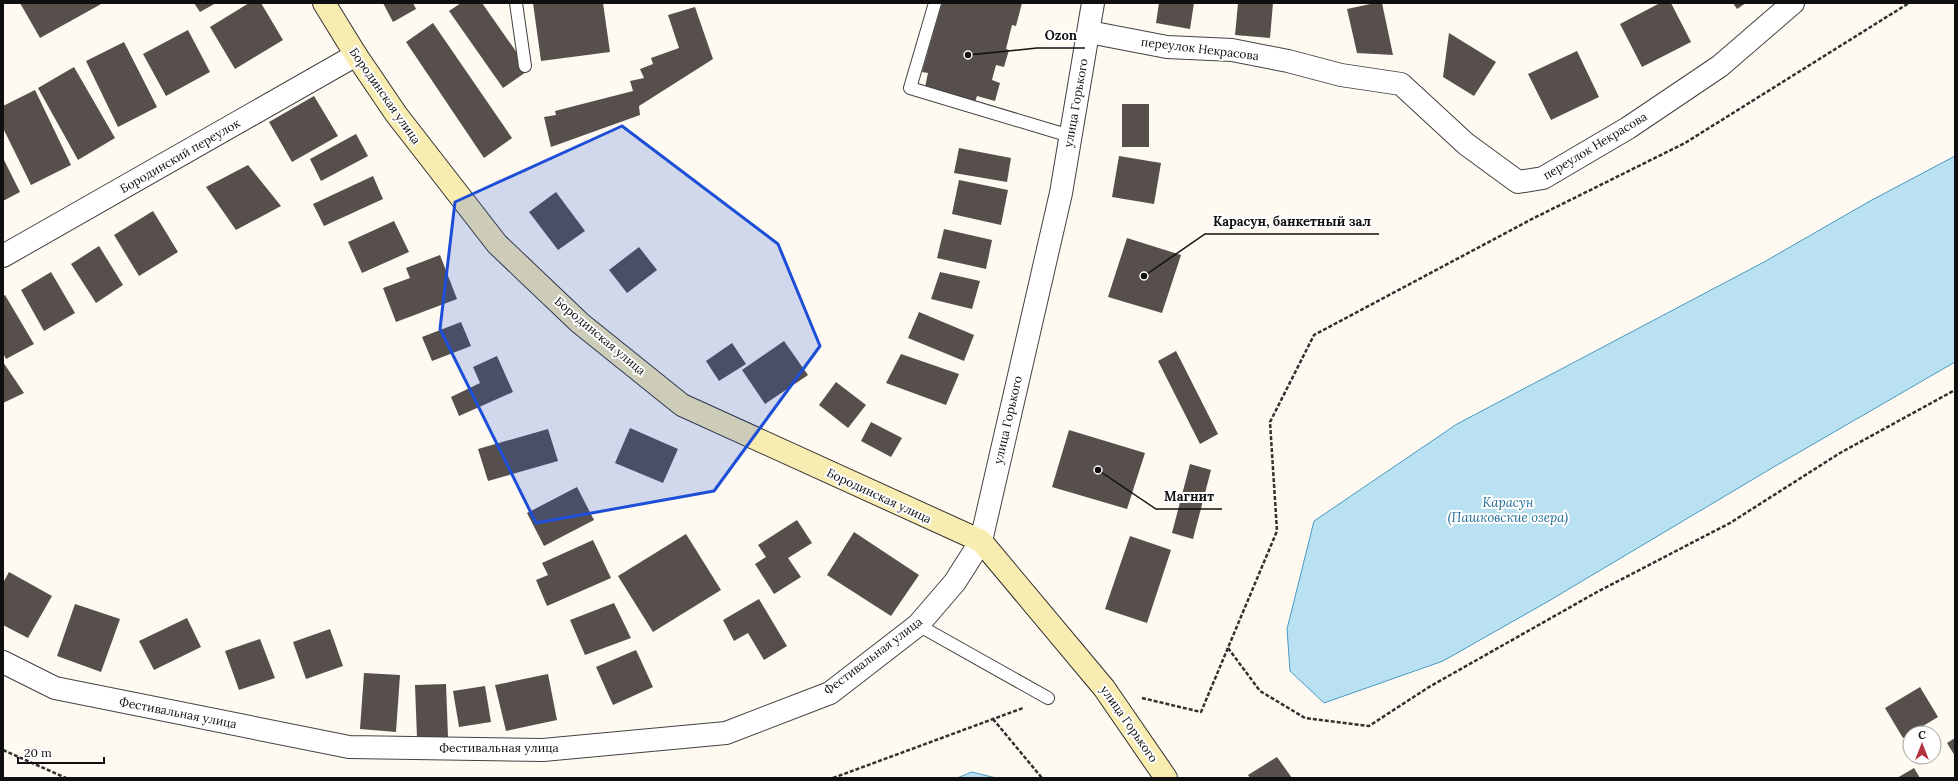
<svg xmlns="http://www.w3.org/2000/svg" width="1958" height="781" font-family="Lora,serif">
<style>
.water{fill:#bae1f1;stroke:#469ac3}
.building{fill:#564f4c}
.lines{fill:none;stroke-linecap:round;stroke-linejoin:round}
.service-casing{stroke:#424242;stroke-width:14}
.minor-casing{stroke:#424242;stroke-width:24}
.secondary-casing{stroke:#313131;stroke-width:24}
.path{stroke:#313131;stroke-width:2.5;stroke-dasharray:4 2;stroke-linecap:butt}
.service{stroke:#fff;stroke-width:12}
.minor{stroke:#fff;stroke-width:22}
.secondary{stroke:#f9ecb1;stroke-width:22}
.marked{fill:#1d4ed8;fill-opacity:0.2;stroke:#1d4ed8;stroke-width:3;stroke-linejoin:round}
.labels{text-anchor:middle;stroke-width:4;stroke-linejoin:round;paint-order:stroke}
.street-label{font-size:12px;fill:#0f0f0f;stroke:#fff}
.water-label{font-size:13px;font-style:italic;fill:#216c97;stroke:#fff}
.leader{fill:none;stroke:#0f0f0f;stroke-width:1.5}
.callout-dot{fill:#0f0f0f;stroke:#fff;stroke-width:1.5}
.callout-label{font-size:13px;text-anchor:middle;font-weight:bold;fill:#0f0f0f;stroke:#fff;stroke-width:4;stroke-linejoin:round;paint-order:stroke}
</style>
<rect width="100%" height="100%" fill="#fefaf1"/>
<g class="water">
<polygon points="1955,156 1955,362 1772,468 1547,602 1443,661 1324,703 1290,671 1287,629 1314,521 1457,424 1764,262 1870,201"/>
<polygon points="972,772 996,778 957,778"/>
</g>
<g class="building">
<polygon points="20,3 103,3 40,38"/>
<polygon points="194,3 216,3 200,12"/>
<polygon points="249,3 261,3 283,40 235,69 210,27"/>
<polygon points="383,3 413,3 416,9 393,22"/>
<polygon points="461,3 482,3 529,70 503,88 449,11"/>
<polygon points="533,3 603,3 610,52 541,61"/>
<polygon points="942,3 1022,3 1016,26 1012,25 1006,49 1009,50 1004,67 996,65 992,80 1000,83 995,101 977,96 975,102 925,87 928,73 922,72"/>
<polygon points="1159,3 1194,3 1190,29 1156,23"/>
<polygon points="1238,3 1273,3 1270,38 1235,35"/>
<polygon points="1375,3 1382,3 1393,55 1357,53 1347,9"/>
<polygon points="1660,3 1671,3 1691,42 1642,67 1620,24"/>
<polygon points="1733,3 1746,3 1737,9"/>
<polygon points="695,7 713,59 639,106 640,115 551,147 544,117 556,115 555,111 633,91 630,81 644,78 640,69 653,64 651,58 679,48 668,15"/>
<polygon points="433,23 512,138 484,158 406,42"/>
<polygon points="188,30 210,72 166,96 143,54"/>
<polygon points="1449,33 1496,62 1474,96 1443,77"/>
<polygon points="124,42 157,107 118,127 86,61"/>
<polygon points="1577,51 1599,97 1551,120 1528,74"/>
<polygon points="74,67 115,138 78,160 38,88"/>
<polygon points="35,90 71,165 31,185 3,128 3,106"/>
<polygon points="314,96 338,136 292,162 269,122"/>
<rect x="1122" y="104" width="27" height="43"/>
<polygon points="356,134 368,156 321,181 310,159"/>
<polygon points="959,148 1011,158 1007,182 954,173"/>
<polygon points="1119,156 1161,163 1154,204 1112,197"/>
<polygon points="3,158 20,192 3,201"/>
<polygon points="248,165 281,206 236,230 206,187"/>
<polygon points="373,176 383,199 324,226 313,204"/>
<polygon points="959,180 1008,190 1001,225 952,214"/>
<polygon points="556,192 585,231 558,250 529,212"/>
<polygon points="153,211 178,252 139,276 114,235"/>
<polygon points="394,221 409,252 362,273 348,242"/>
<polygon points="944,229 992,240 986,269 937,258"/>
<polygon points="1127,238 1181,255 1162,313 1108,297"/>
<polygon points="99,246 123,285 96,303 71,264"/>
<polygon points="639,247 657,270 627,293 609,270"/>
<polygon points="440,255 457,299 396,322 383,288 410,278 406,268"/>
<polygon points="51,272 75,313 44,331 21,290"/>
<polygon points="940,272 980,281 972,309 931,299"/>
<polygon points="5,295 34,344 6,359 3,353 3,296"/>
<polygon points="919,312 974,335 964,361 908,338"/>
<polygon points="461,322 471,346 432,361 422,337"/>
<polygon points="784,341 808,375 765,404 742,370"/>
<polygon points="732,343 746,364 719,381 706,361"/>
<polygon points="1176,351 1218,434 1200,444 1158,361"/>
<polygon points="901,354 959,374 946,405 886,383"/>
<polygon points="497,356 513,392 459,416 451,397 480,383 473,367"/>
<polygon points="3,362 24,393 3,403"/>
<polygon points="836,382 866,405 848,428 819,405"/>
<polygon points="871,422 902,438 891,457 861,441"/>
<polygon points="630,428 678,449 663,483 615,463"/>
<polygon points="548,429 558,461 488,481 478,449"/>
<polygon points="1069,430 1145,453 1127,509 1052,487"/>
<polygon points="1190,464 1211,470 1193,539 1172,533"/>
<polygon points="577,487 594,520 544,546 527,513"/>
<polygon points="797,520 812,543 788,558 801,577 774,594 755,564 766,557 758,545"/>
<polygon points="854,532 919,575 891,616 827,575"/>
<polygon points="686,534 721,590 653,632 618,576"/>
<polygon points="1130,536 1171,550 1147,623 1105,609"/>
<polygon points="593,540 611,578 547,606 536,580 548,575 542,563"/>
<polygon points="9,572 52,596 28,638 3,625 3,583"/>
<polygon points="759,599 787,646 764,660 748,633 734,641 723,620"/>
<polygon points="614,603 631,638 585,655 570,620"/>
<polygon points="75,604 120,619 101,672 57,656"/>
<polygon points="187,618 201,647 154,670 139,641"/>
<polygon points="330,629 343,666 306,679 293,642"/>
<polygon points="260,639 275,678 239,690 225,651"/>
<polygon points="636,650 653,687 613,705 596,667"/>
<polygon points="364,673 400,675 396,732 360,729"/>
<polygon points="548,674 557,720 506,731 495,685"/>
<polygon points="446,684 448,737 417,738 415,685"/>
<polygon points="485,686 491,722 459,727 453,691"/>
<polygon points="1920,687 1938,717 1903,738 1885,708"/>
<polygon points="1955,738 1955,756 1947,743"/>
<polygon points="1277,757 1292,778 1250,778 1248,775"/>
<polygon points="1914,768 1920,778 1897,778"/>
</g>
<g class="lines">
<defs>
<g id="service">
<polyline points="516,3 525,66"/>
<polyline points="935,3 910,88 1070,136"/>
<polyline points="918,625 1048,698"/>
</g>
<g id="minor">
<polyline points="1089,32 1167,47 1232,50 1288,61 1341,75 1401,84 1466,144 1518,182 1543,178 1628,128 1720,66 1793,3"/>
<polyline points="3,256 356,55"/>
<polyline points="3,662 55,688 349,747 543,750 726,733 830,693 918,625 955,582 981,541 1061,193 1093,3"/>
</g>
<polyline id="secondary" points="324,3 356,55 396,114 497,244 580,323 682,405 981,541 1104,688 1166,778"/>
</defs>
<use href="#service" class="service-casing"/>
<use href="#minor" class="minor-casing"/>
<use href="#secondary" class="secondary-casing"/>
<g class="path">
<polyline points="1228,648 1260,691 1305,718 1369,726 1429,687 1597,592 1730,523 1840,453 1955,390"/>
<polyline points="1142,698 1201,712 1277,531 1270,422 1314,335 1532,219 1685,143 1909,3"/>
<polyline points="993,719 1042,778"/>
<polyline points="3,750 66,778"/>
<polyline points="833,778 1023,708"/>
</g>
<use href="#service" class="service"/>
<use href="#minor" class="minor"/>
<use href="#secondary" class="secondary"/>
</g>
<path class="marked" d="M622,126L778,244L820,346L714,491L536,523L440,329L455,202Z"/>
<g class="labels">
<g class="street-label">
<text transform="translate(1200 49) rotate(7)" y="4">переулок Некрасова</text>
<text transform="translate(385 96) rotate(55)" y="4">Бородинская улица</text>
<text transform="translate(1076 103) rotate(-80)" y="4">улица Горького</text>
<text transform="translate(1595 146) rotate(-31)" y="4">переулок Некрасова</text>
<text transform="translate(180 156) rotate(-30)" y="4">Бородинский переулок</text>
<text transform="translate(600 336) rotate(40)" y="4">Бородинская улица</text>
<text transform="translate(1008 420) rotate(-77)" y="4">улица Горького</text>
<text transform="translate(879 496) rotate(25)" y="4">Бородинская улица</text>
<text transform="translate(873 656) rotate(-37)" y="4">Фестивальная улица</text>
<text transform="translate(178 713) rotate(11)" y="4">Фестивальная улица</text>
<text transform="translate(1129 724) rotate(55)" y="4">улица Горького</text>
<text x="499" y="752">Фестивальная улица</text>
</g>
<g class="water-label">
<text x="1508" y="507">Карасун<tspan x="1508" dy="15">(Пашковские озера)</tspan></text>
</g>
</g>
<path class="leader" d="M968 55L1037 48H1085M1144 276L1205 234H1379M1098 470L1156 509H1222"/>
<g class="callout-dot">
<circle cx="968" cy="55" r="4"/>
<circle cx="1144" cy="276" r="4"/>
<circle cx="1098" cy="470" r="4"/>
</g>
<g class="callout-label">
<text x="1061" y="40">Ozon</text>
<text x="1292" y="226">Карасун, банкетный зал</text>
<text x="1189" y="501">Магнит</text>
</g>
<rect width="1958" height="781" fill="none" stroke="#0f0f0f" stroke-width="8"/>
<g transform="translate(1922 745)"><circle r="19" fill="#ffffff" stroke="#9f9f9f"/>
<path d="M0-3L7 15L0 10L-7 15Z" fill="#b43140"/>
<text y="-6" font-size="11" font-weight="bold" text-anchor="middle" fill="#0f0f0f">С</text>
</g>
<path d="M18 757v6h86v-6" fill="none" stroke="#0f0f0f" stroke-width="2"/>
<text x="24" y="757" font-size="12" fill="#0f0f0f" stroke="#ffffff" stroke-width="3" paint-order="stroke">20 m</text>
</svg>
